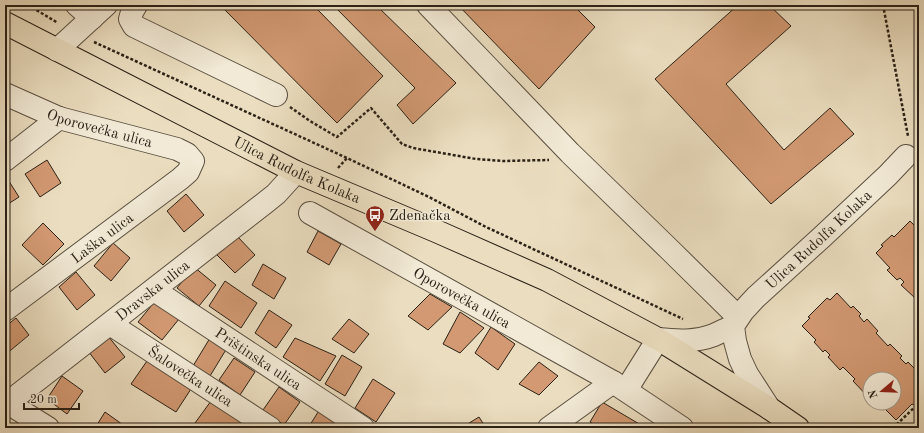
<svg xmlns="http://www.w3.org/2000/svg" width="924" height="433" font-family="'Old Standard TT',serif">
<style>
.building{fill:#d29972;stroke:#2a2117}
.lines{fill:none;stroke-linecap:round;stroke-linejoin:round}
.minor-casing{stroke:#5a5041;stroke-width:24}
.major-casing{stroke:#2a2117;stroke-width:24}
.path{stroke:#2a2117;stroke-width:2.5;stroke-dasharray:3 2;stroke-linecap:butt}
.minor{stroke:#f2ead6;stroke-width:22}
.major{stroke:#ebdec0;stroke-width:22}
.labels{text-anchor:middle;stroke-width:3;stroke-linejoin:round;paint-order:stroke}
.street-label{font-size:15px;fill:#2a2117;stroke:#f2ead6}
.poi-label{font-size:15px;fill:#2a2117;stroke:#f2ead6;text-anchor:start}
</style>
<rect width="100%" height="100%" fill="#ebdec0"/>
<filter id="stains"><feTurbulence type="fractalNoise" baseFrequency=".005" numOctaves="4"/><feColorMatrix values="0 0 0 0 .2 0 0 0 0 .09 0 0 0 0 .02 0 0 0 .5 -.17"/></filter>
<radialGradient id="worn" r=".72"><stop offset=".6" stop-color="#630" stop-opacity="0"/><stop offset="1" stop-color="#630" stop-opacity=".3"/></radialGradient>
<g class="building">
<polygon points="220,5 313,5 383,76 337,123"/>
<polygon points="333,5 376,5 456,83 413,124 397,105 415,88"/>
<polygon points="458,5 573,5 595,27 539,89"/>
<polygon points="738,5 769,5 791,26 726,84 784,150 830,108 854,134 771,204 655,79"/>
<polygon points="47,160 61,183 40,197 25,174"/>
<polygon points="5,175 19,197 5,206"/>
<polygon points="186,194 204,215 184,232 167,211"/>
<polygon points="910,221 919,230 919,298 917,296 915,298 901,285 904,282 900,278 897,280 887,270 890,268 876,253 883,246 881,245 892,235 894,237"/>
<polygon points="43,223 64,244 43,265 22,245"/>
<polygon points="318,231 341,244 329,265 307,252"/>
<polygon points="237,236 255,255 235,273 217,255"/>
<polygon points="113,243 130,258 111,281 94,266"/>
<polygon points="263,264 286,278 274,299 252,285"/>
<polygon points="194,267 216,285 199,306 177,288"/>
<polygon points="76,272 95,295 77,310 59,287"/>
<polygon points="225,281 257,303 241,328 209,306"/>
<polygon points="837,293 851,308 853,306 861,314 859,316 864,322 867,319 878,331 876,333 888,346 890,344 902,356 900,358 906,364 908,362 917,371 915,373 919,377 919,400 914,405 912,404 896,420 879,403 894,403 894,379 870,379 870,399 853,381 855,379 843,367 840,370 828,357 830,355 825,350 823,352 814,342 816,340 802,326 810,318 808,317 827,298 830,300"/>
<polygon points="430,294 452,307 428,330 408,316"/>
<polygon points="156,300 179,319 162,340 138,322"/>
<polygon points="269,310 292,325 276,348 255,333"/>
<polygon points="460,312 484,328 460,353 443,344"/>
<polygon points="16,318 29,335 5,355 5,327"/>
<polygon points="349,319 369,334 354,353 332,339"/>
<polygon points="491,327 515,344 498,370 475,353"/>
<polygon points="108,336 125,357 105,373 88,351"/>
<polygon points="210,338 227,348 210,376 193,366"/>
<polygon points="295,338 336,356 320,381 283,357"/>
<polygon points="342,355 362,367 345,396 325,384"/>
<polygon points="234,358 255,372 240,395 219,380"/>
<polygon points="147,361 191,389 176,412 131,384"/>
<polygon points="539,362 558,376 539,395 519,384"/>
<polygon points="62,376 83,391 67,414 47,399"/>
<polygon points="373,379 395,393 376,422 355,408"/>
<polygon points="279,387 300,402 284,425 263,410"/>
<polygon points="211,401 253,428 203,428 195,423"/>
<polygon points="602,402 641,425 639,428 600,428 590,422"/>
<polygon points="320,409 341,424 338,428 308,428"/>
<polygon points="105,412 126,427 126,428 95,428"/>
<polygon points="479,417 486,428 461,428"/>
</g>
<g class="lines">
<defs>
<g id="minor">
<polyline points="77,5 92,18"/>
<polyline points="136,5 132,12 130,19 134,26 276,95"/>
<polyline points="428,5 570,153 670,250 738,317"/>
<polyline points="57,50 106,5"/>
<path id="s1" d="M5,94L59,118L177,149L187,154L193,161L188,172L180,179L5,310"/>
<polyline points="5,160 59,118"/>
<path id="s2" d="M310,213L613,382L682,428"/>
<path id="s3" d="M154,290L363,428"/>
<path id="s4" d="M110,324L270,428"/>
<path d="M626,390L658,339C677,341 696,342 714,335C720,332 727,329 733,326"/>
<polyline points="8,403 48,428"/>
<path id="s5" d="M5,405L266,202L276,194L296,172"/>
<path id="s6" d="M769,408L747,374L740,359L735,341L733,326L743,311L756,297L822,237L888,175L906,156"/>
<polyline points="549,428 613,382"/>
</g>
<g id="major">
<path id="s7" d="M5,23L296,172L436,231L547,280L658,339L769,408L798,428"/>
</g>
</defs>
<use href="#minor" class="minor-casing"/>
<use href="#major" class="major-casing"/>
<g class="path">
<polyline points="28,5 58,23"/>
<polyline points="883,5 908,136"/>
<polyline points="94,42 347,158 429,197 486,227 683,319"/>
<polyline points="290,107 310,121 337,137 371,108 402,144 413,148 476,159 503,161 549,160"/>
<polyline points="338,168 347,158"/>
<polyline points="893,428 919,403"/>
</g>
<use href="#minor" class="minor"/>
<use href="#major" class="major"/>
</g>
<defs>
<symbol id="bus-pin" viewBox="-11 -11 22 30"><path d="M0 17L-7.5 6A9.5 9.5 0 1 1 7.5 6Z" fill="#8f2418" stroke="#f2ead6"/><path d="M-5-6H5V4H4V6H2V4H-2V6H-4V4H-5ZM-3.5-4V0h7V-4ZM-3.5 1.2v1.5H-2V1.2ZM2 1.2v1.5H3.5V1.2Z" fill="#fff"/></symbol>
</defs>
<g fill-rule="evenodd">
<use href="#bus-pin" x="364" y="204" width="22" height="30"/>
</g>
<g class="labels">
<g class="street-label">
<text dy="5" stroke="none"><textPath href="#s1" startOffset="101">Oporovečka ulica</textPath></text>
<text dy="5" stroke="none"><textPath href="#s7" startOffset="327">Ulica Rudolfa Kolaka</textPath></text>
<text transform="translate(102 238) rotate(-37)" y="5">Laška ulica</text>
<text dy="5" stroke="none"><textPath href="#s6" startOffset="213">Ulica Rudolfa Kolaka</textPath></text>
<text dy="5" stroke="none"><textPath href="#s5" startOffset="187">Dravska ulica</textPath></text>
<text dy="5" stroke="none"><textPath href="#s2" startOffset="174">Oporovečka ulica</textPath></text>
<text dy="5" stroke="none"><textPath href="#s3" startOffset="125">Prištinska ulica</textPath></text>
<text dy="5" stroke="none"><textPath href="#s4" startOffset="96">Šalovečka ulica</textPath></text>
</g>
<g class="poi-label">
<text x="389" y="220">Zdenačka</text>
</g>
</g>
<rect width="924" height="433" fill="none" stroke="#ebdec0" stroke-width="20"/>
<rect x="6" y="6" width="912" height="421" fill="none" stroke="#2a2117" stroke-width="2"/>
<rect x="10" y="10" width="904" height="413" fill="none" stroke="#2a2117"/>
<g transform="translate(882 391) rotate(251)"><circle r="19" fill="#f2ead6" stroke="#a29a8a"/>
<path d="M0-3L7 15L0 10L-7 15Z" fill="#8f2418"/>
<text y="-6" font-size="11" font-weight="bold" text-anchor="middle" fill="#2a2117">N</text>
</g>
<path d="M24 403v6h55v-6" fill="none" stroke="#2a2117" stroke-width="2"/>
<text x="30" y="403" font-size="12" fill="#2a2117" stroke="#f2ead6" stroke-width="3" paint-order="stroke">20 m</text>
<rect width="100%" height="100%" filter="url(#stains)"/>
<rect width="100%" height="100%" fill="url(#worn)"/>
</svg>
